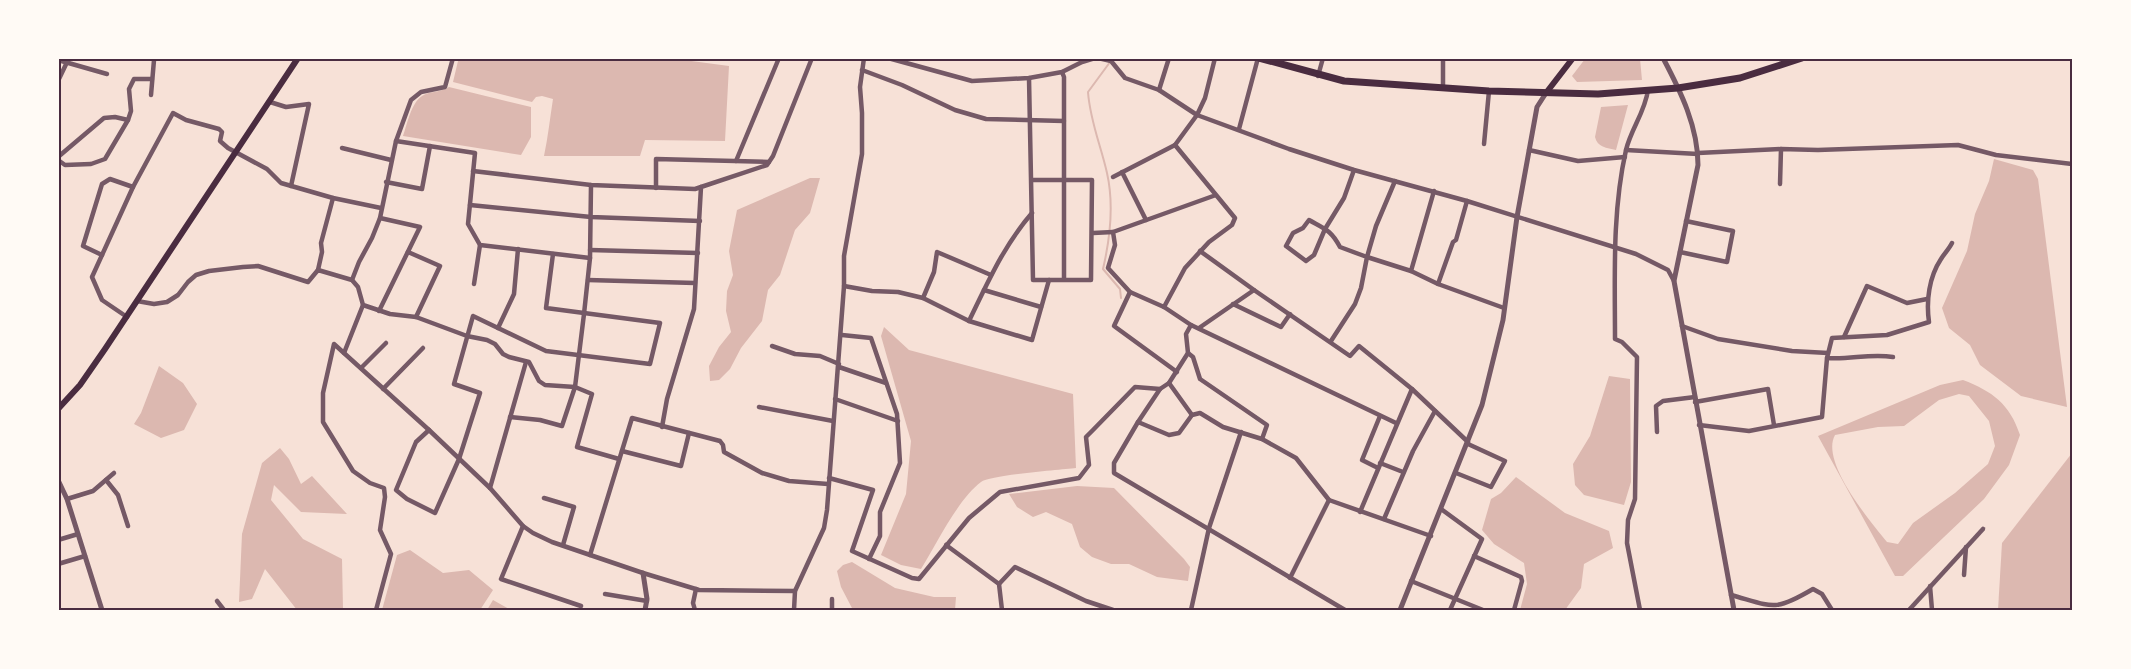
<svg xmlns="http://www.w3.org/2000/svg" width="2131" height="669" font-family="'Work Sans',sans-serif">
<style>
.water{fill:#dcb8b0;fill-rule:evenodd}
.lines{fill:none;stroke-linecap:round;stroke-linejoin:round}
.stream{stroke:#dcb8b0;stroke-width:2}
.minor{stroke:#755966;stroke-width:4.5}
.tertiary{stroke:#755966;stroke-width:5}
.secondary{stroke:#4a2c40;stroke-width:6}
.primary{stroke:#4a2c40;stroke-width:7}
.neatline{fill:none;stroke:#4a2c40;stroke-width:2}
</style>
<rect width="100%" height="100%" fill="#f7e1d7"/>
<g class="water">
<path d="M669,58L729,66L725,141L645,140L640,156H544C548,137 550,118 553,99L542,96L536,97L532,102L453,82L458,61L467,59Z"/>
<polygon points="1585,59 1640,59 1642,80 1577,82 1572,76"/>
<path d="M449,87L531,107V137L521,155L403,136C407,125 411,103 422,96C429,91 439,93 449,87Z"/>
<path d="M1628,105L1616,150C1607,148 1597,147 1595,137L1601,107Z"/>
<polygon points="1994,159 2033,170 2038,179 2067,407 2021,396 1980,365 1970,345 1949,328 1942,308 1967,251 1975,214 1989,181"/>
<polygon points="810,178 820,178 810,213 795,230 780,275 768,290 762,321 741,348 730,369 719,380 710,381 709,366 719,347 731,332 726,311 727,291 733,275 729,251 737,210"/>
<path d="M884,327L909,350L1073,394L1076,468C1059,470 990,475 981,482C958,499 936,545 921,569L901,565L881,555L906,494L911,441L881,336Z"/>
<polygon points="159,366 183,383 197,404 184,430 161,438 134,424 141,413"/>
<polygon points="1609,376 1630,379 1631,482 1624,505 1584,495 1575,485 1573,464 1590,436"/>
<path d="M1963,380C1992,391 2010,404 2020,435L2009,465L1984,499L1903,576H1895L1818,436L1940,385ZM1959,394L1969,396L1989,421L1995,446L1988,464L1955,493L1913,523L1898,544L1887,542C1870,521 1820,462 1835,435L1878,427L1904,426L1939,400Z"/>
<polygon points="280,448 289,459 301,484 312,476 347,514 301,512 274,485 271,500 303,539 342,559 343,609 297,610 265,569 252,599 239,602 242,534 262,463"/>
<polygon points="2072,453 2072,610 1998,610 2002,543"/>
<polygon points="1516,477 1565,513 1609,531 1613,548 1584,564 1581,588 1565,610 1520,610 1527,584 1524,563 1494,544 1482,530 1491,499 1501,493"/>
<polygon points="1077,486 1114,488 1184,559 1190,567 1188,581 1157,577 1129,564 1111,564 1092,557 1080,547 1072,524 1046,512 1033,517 1017,507 1009,494"/>
<polygon points="410,550 443,573 469,570 493,590 480,610 382,610 397,555"/>
<polygon points="852,562 895,588 934,597 956,597 955,610 853,610 841,587 837,571 843,565"/>
<polygon points="493,600 511,610 487,610"/>
</g>
<g class="lines">
<path class="stream" d="M1113,58L1088,92C1090,121 1101,146 1107,173C1114,204 1110,239 1103,269L1120,289L1121,298"/>
<g class="minor">
<polyline points="888,58 972,81 1029,78 1062,72 1082,62 1095,58"/>
<polyline points="1098,58 1111,61 1125,78 1159,90 1197,115 1289,149 1354,170 1467,201 1636,254 1668,270 1674,281"/>
<polyline points="1215,58 1205,98 1197,115 1175,145 1235,218 1232,225 1209,242 1185,268 1164,307 1130,292 1108,268 1115,245 1113,232 1216,195"/>
<polyline points="58,60 107,74"/>
<polyline points="862,70 902,85 955,110 986,119 1064,121"/>
<polyline points="1062,72 1064,77 1064,279"/>
<polyline points="1318,76 1323,58"/>
<polyline points="1029,78 1033,280 1091,280 1092,180 1032,180"/>
<polyline points="58,81 69,58"/>
<polyline points="1443,87 1443,58"/>
<polyline points="1159,90 1169,58"/>
<polyline points="151,95 154,60"/>
<polyline points="270,102 286,107 309,104 291,186"/>
<polyline points="1239,129 1258,58"/>
<polyline points="396,141 475,153 468,224 480,245 590,258"/>
<polyline points="1484,144 1489,91"/>
<polyline points="342,148 391,160"/>
<polyline points="1529,150 1578,161 1625,157"/>
<polyline points="1626,150 1698,154"/>
<polyline points="1698,153 1781,149 1818,150 1958,145 1996,155 2072,164"/>
<polyline points="58,157 104,118 115,117 128,120"/>
<polyline points="58,160 65,165 91,164 105,159 128,120 131,111 129,89 134,79 152,79"/>
<polyline points="736,161 779,58"/>
<polyline points="473,171 591,185 695,189 701,187"/>
<polyline points="1122,172 1146,220"/>
<polyline points="1113,177 1175,145"/>
<polyline points="1395,181 1376,226 1367,257 1411,271 1434,191"/>
<polyline points="386,182 422,189 430,146"/>
<polyline points="1780,184 1781,149"/>
<polyline points="656,188 656,159 769,162"/>
<polyline points="470,205 591,217 700,221"/>
<polyline points="1093,233 1113,232"/>
<polyline points="590,250 698,253"/>
<polyline points="408,252 440,266 416,317"/>
<polyline points="1680,252 1727,262 1733,231 1686,221"/>
<polyline points="102,255 83,246 102,184 110,179 133,187"/>
<polyline points="58,257 58,258"/>
<polyline points="318,270 322,252 321,243 333,198"/>
<polyline points="1411,271 1438,284 1504,308"/>
<polyline points="352,280 358,287 363,305 390,314 416,317 467,336 487,340 495,344 503,354 509,357 529,362 539,381 545,385 575,387 592,394 577,447 619,459"/>
<polyline points="588,280 695,283"/>
<polyline points="474,284 480,245"/>
<polyline points="1438,284 1453,242 1456,240 1467,201"/>
<polyline points="844,286 844,256 862,154 862,113 860,87 864,58"/>
<polyline points="984,290 1041,307"/>
<polyline points="1254,290 1350,356 1359,346 1412,389"/>
<polyline points="1130,292 1114,326 1177,372"/>
<polyline points="923,298 934,272 937,252 991,275"/>
<polyline points="137,301 154,304 167,302 178,295 188,282 196,275 209,271 243,267 258,266 308,282 318,270 352,280 359,262 372,238 380,218 396,141 411,100 421,92 445,87 453,58"/>
<polyline points="1233,304 1281,327 1290,314"/>
<polyline points="1164,307 1191,325 1396,423"/>
<polyline points="379,311 420,227 380,218"/>
<polyline points="127,317 102,300 92,277 133,187 173,113 186,120 219,129 222,132 220,141 228,148 267,169 281,183 333,198 381,208"/>
<polyline points="969,321 1032,340 1049,280"/>
<polyline points="1191,325 1186,334 1188,353 1169,383 1192,415"/>
<polyline points="1682,326 1718,339 1792,351 1828,353"/>
<polyline points="498,328 514,294 518,249"/>
<polyline points="1199,328 1254,290 1200,251"/>
<polyline points="842,335 871,338 897,414 900,463 880,512 880,536 869,559"/>
<polyline points="1844,337 1867,286 1907,303 1927,299"/>
<path d="M1331,341L1355,304L1361,288L1367,257L1340,247C1331,230 1325,229 1309,220L1303,228L1293,233L1286,246L1306,261L1314,255L1325,229L1344,198L1354,170"/>
<polyline points="772,346 795,354 820,356 839,364"/>
<polyline points="344,353 363,305"/>
<polyline points="1188,353 1193,357 1200,379 1267,425 1262,439"/>
<path d="M1827,358C1850,360 1870,353 1893,357"/>
<polyline points="839,367 886,383"/>
<polyline points="361,368 386,343"/>
<polyline points="1169,383 1160,389 1138,422 1114,463 1114,473 1345,610"/>
<polyline points="383,389 423,348"/>
<polyline points="835,399 898,421"/>
<polyline points="1695,402 1768,389 1774,425"/>
<polyline points="759,407 833,421"/>
<polyline points="510,417 540,420 562,426 575,387 584,314 590,258 591,185"/>
<polyline points="1138,422 1169,435 1179,433 1192,415 1200,413 1223,427 1262,439 1296,458 1329,500 1431,536"/>
<path d="M1699,425L1749,431L1822,417L1827,358L1832,338L1887,335L1929,322C1926,301 1929,277 1941,259C1944,254 1949,249 1952,243"/>
<polyline points="662,427 667,399 694,309 701,187 767,165 773,156 812,58"/>
<polyline points="429,430 416,442 396,490 407,499 435,513 459,459 480,393 454,384 473,316 546,351 650,364 660,323 546,308 553,254"/>
<polyline points="1657,432 1656,406 1663,401 1695,397"/>
<polyline points="622,451 681,466 689,433"/>
<polyline points="1380,463 1403,472"/>
<polyline points="1378,468 1362,460 1380,416"/>
<polyline points="1456,473 1491,487 1505,461 1468,444"/>
<polyline points="829,478 873,490 852,551 912,578 919,579 969,518 1000,492 1079,478 1089,465 1086,437 1093,430 1135,387 1160,389"/>
<polyline points="106,480 118,495 128,526"/>
<polyline points="490,488 526,362"/>
<polyline points="544,498 574,507 563,545"/>
<polyline points="67,499 93,491 114,473"/>
<polyline points="1441,509 1482,539 1450,610"/>
<polyline points="1360,512 1412,389 1468,442"/>
<polyline points="1384,519 1413,451 1435,411"/>
<polyline points="523,526 501,579 581,606"/>
<polyline points="58,540 78,534"/>
<polyline points="946,545 999,584 1002,610"/>
<polyline points="590,555 632,418 720,441 723,445 724,452 762,473 789,481 828,484"/>
<polyline points="1474,556 1521,577 1522,581 1514,610"/>
<polyline points="58,564 85,556"/>
<polyline points="1964,575 1966,547"/>
<polyline points="1290,578 1329,500"/>
<polyline points="1411,581 1483,610"/>
<polyline points="999,584 1015,567 1086,601 1113,610"/>
<polyline points="1930,586 1932,610"/>
<polyline points="605,594 647,601"/>
<path d="M1731,595C1774,607 1774,612 1813,589L1822,594L1832,610"/>
<polyline points="217,601 224,610"/>
<polyline points="376,610 391,554 380,530 385,497 384,488 370,483 353,471 323,422 323,393 334,344 429,430 490,488 523,526 533,533 552,542 643,573 699,590 795,591"/>
<polyline points="695,610 693,603 696,589"/>
<path d="M794,610L795,591L824,528L827,510L844,286L872,291L898,292L923,298L969,321C988,282 1004,245 1032,213"/>
<polyline points="832,610 832,599"/>
<polyline points="1191,610 1209,528 1241,432"/>
<path d="M1640,610L1627,543L1628,520L1635,499L1637,357L1622,342L1615,339C1615,276 1612,212 1626,150C1631,129 1645,112 1648,90"/>
<polyline points="1909,610 1983,529"/>
</g>
<g class="tertiary">
<path d="M1663,58C1681,92 1698,127 1698,165L1674,281L1734,610"/>
<polyline points="58,480 67,499 102,610"/>
<polyline points="643,573 647,599 645,610"/>
<polyline points="1400,610 1482,405 1503,320 1517,217 1537,107 1546,93"/>
</g>
<g class="secondary">
<polyline points="723,58 753,58"/>
<polyline points="1546,93 1573,58"/>
<polyline points="58,409 80,385 105,349 298,58"/>
</g>
<polyline class="primary" points="1259,58 1344,81 1489,91 1598,94 1678,88 1740,78 1802,58"/>
</g>
<rect width="2131" height="669" fill="none" stroke="#fffaf5" stroke-width="120"/>
<rect x="60" y="60" width="2011" height="549" class="neatline"/>
</svg>
